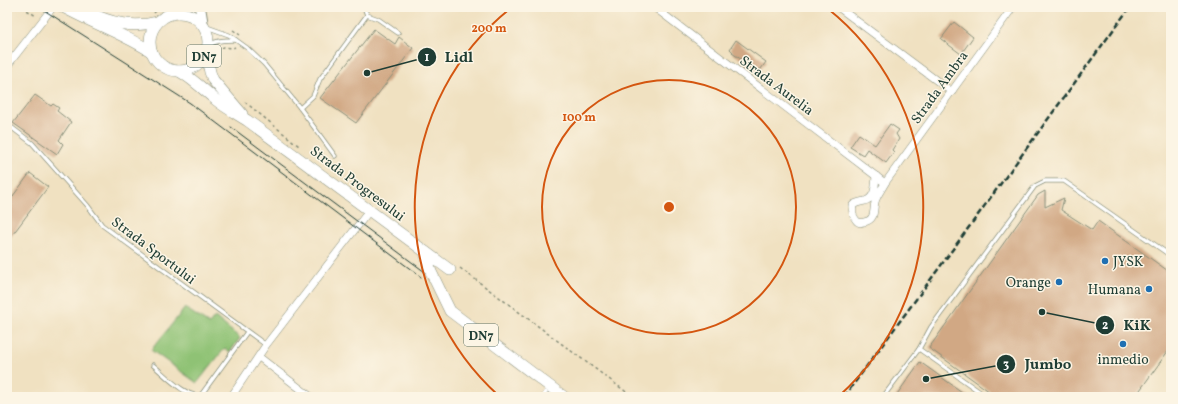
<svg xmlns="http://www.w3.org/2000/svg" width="1178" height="404" font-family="Vollkorn,serif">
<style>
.green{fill:#8fc274;stroke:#578054}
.building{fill:#d1a884}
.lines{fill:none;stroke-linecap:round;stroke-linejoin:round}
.lane-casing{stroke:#888f7a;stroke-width:5}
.street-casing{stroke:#888f7a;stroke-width:8}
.secondary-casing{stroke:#888f7a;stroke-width:12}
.primary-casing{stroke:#888f7a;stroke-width:12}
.path{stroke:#888f7a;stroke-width:1.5;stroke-dasharray:3 3;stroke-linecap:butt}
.lane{stroke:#fff;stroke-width:3.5}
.street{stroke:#fff;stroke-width:7}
.secondary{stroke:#fff;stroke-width:10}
.primary{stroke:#fff;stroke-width:11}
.tram{stroke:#1f3d34;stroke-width:1}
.rail{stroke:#1f3d34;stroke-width:2.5;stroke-dasharray:6 3;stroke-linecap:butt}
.ring{fill:none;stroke:#d45610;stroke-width:2}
.poi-dot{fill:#1f6fb2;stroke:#fcf5e5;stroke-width:1.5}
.labels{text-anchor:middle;stroke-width:3;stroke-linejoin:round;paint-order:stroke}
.shield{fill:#fcf5e5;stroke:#617469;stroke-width:1}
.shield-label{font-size:13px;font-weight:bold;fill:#1f3d34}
.street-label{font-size:14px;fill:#1f3d34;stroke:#fcf5e5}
.poi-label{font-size:14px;fill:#1f3d34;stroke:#fcf5e5;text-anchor:end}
.centre{fill:#d45610;stroke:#fcf5e5;stroke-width:2}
.ring-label{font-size:12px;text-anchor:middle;font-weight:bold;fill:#d45610;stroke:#fcf5e5;stroke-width:3;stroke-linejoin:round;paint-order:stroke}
.leader{fill:none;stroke:#1f3d34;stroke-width:1.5}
.callout-dot{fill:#1f3d34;stroke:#fcf5e5;stroke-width:1.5}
.mark-label{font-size:12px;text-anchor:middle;font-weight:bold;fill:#fff}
.callout-label{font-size:15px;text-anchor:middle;font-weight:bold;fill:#1f3d34;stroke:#fcf5e5;stroke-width:3;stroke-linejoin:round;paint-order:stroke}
</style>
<rect width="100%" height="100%" fill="#fcf5e5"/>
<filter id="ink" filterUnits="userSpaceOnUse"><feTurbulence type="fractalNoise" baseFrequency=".025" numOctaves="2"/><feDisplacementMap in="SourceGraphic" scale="8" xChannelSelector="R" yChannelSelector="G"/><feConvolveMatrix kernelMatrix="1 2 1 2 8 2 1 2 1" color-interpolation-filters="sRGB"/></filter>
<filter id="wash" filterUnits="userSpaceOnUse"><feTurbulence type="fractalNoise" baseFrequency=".012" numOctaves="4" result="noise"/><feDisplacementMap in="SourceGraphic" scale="16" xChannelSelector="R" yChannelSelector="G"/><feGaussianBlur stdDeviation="0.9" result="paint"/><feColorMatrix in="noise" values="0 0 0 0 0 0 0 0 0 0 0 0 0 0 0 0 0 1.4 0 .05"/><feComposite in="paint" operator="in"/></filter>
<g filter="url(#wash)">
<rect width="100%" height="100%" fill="#f0e1c1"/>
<polygon class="green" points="185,308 209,324 215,317 240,338 230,352 225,348 197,383 151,350"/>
<g id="blocks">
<g class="building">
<polygon points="954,22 973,37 961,54 941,39"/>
<polygon points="374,29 395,44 399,37 413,48 356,123 320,98"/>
<polygon points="736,40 766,62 758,73 744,64 745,62 732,53 733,52 730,49"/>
<polygon points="35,95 51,106 53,104 59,108 57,111 71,122 59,140 63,144 57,154 13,123"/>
<polygon points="890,124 899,130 896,134 899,139 892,150 894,152 886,163 867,149 863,155 850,147 859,134 875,145"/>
<polygon points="30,173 48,187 7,242 7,204"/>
<polygon points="1045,191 1045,207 1064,198 1061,210 1092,230 1098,221 1171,273 1171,347 1135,397 997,397 929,348 1038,195"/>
<polygon points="920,362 969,397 895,397"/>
</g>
</g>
</g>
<g filter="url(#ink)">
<use href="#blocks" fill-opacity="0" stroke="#888f7a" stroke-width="1"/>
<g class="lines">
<defs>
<g id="lane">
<polyline points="367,15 378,19 398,33"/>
<polyline points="204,26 229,35 247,48 264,64 300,108 335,156"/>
<path d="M207,48C212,40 226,40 236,40"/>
<polyline points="300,108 313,96 320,79 367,15 364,7"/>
<polyline points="7,124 32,143 88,206 102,225 266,345"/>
<polyline points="919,349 987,397"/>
<path d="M153,365C164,374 187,399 201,395L247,332"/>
<polyline points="7,395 10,397"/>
<polyline points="543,397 546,392"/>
<polyline points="883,397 919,349 931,327 1035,186 1045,181 1064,181 1171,256"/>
</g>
<g id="street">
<polyline points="654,7 885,183"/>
<polyline points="838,7 952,92"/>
<polyline points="7,66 53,7"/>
<path d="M876,176C875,184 876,198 865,201C860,202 857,202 853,205C852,211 852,216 856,220C858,223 861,223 864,222C876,220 873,210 875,202C877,195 882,189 885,183L1013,7"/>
<polyline points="259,357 311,397"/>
<polyline points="231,397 266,345 369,211"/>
</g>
<g id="secondary">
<polyline points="200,7 203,25"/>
<polyline points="173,13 177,7"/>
</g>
<g id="primary">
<path d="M63,7C92,23 124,34 152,52"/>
<path d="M85,11C109,22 131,29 157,22"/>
<circle cx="179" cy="42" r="29"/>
<polyline points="206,53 210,72 213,80 242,114"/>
<path d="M179,71C193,79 204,90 216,100C226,108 237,114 248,121L450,270"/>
<polyline points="425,252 431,272 450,311 564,397"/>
</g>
</defs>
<use href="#lane" class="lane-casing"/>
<use href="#street" class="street-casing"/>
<use href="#secondary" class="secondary-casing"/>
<use href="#primary" class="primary-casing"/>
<g class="path">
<polyline points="22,7 36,16"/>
<polyline points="154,13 159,7"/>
<polyline points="233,30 240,35"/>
<polyline points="216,50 224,47 233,48 235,47"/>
<polyline points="245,102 299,146"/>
<polyline points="460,268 633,397"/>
</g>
<use href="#lane" class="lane"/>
<use href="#street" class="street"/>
<use href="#secondary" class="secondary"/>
<use href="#primary" class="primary"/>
<g class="tram">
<polyline points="39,7 190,103 421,277"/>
<polyline points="231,127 425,272"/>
</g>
<polyline class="rail" points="844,397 931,279 1130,7"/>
</g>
</g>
<g class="ring">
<circle cx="669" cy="207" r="127"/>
<path d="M499 396A254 254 0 0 1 511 8M827 8A254 254 0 0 1 839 396"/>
</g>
<g class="poi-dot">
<circle cx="1105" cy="261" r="4"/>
<circle cx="1059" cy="282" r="4"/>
<circle cx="1149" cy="289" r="4"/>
<circle cx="1123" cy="344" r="4"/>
</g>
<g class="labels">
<g class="shield">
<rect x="187" y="45" width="34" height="22" rx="3"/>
<rect x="464" y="324" width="34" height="22" rx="3"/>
</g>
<g class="shield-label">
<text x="204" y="61">DN7</text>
<text x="481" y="340">DN7</text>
</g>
<g class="street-label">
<text transform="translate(777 85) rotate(37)" y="5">Strada Aurelia</text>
<text transform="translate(939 87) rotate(-54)" y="5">Strada Ambra</text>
<text transform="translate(358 183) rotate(37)" y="5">Strada Progresului</text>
<text transform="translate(154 250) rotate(37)" y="5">Strada Sportului</text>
</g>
<g class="poi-label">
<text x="1113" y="266" text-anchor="start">JYSK</text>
<text x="1051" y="287">Orange</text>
<text x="1141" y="294">Humana</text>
<text x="1123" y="364" text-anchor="middle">inmedio</text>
</g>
</g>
<circle cx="669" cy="207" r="6" class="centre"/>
<g class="ring-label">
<text x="489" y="32">200 m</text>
<text x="579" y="121">100 m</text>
</g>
<path class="leader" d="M367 73L427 57M1042 312L1105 325M926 379L1006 364"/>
<g class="callout-dot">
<circle cx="367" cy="73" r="4"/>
<circle cx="1042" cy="312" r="4"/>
<circle cx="926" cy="379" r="4"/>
<circle cx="427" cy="57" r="10"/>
<circle cx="1105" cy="325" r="10"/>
<circle cx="1006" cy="364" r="10"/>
</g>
<g class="mark-label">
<text x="427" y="61">1</text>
<text x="1105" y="329">2</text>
<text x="1006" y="368">3</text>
</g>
<g class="callout-label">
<text x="459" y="62">Lidl</text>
<text x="1137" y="330">KiK</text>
<text x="1048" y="369">Jumbo</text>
</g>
<rect width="1178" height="404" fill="none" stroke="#fcf5e5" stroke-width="24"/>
</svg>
